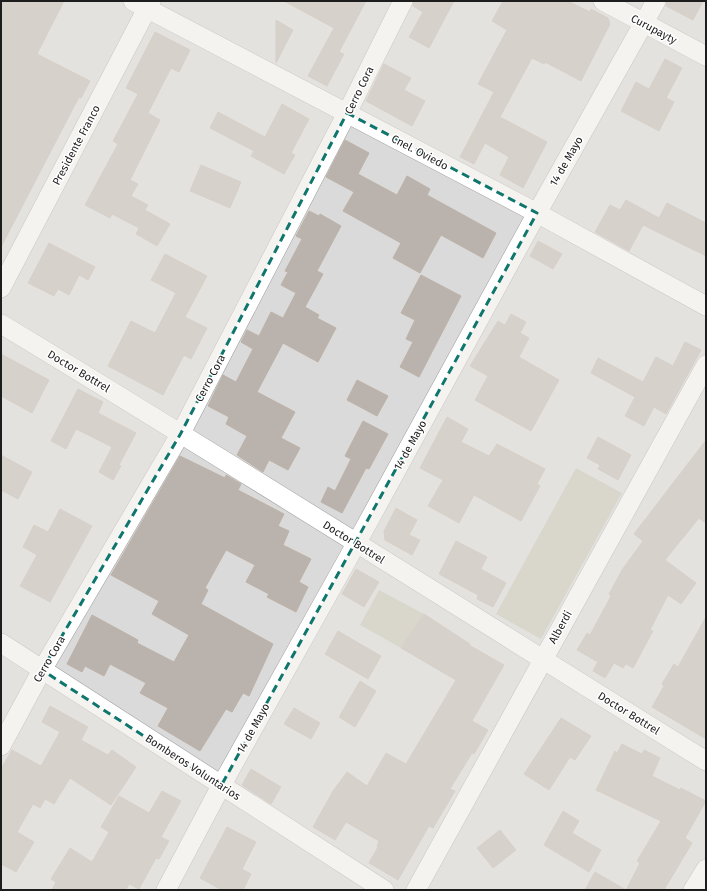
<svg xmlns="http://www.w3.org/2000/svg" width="707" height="891" font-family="'Fira Sans',sans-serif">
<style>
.residential{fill:#dadada}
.construction{fill:#c0c0b0}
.building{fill:#bab3ad;stroke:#bdb2a7}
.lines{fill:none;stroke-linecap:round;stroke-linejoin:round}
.minor-casing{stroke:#9e9e9e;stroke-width:20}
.minor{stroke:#fff;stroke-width:19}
.marked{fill:none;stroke:#0f766e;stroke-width:3;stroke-dasharray:8 5;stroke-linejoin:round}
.labels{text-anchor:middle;stroke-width:3;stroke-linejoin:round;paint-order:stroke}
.street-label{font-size:11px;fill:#1d1d1d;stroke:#fff}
</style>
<rect width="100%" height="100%" fill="#edeae3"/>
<rect class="residential" x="1" y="1" width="705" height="889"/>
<g class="construction">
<polygon points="576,468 622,493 541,639 496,614"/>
<polygon points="379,590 424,614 401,648 360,625"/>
</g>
<g class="building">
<polygon points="1,1 64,1 37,54 90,81 81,98 79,97 1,247"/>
<polygon points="284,1 366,1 339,52 344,54 327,86 308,76 334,28"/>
<polygon points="414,1 454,1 429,48 409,37 423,12 413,6"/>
<polygon points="503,1 568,1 590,12 591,9 608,18 610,24 581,81 545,62 544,64 532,58 500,117 547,142 523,188 500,175 509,157 485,143 474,164 460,157 494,92 478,84 507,30 492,21"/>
<polygon points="667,1 703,1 693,20 666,6"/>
<polygon points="276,20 293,30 276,63"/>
<polygon points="155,32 190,50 179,72 171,68 148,113 160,120 130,180 138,184 131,196 148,205 145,210 170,224 157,246 136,234 139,228 112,214 110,218 85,205 118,144 113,141 138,94 126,88"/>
<polygon points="665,59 682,68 666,98 674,102 659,131 621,111 636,82 649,89"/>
<polygon points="384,64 411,78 404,90 425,101 412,126 366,101"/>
<polygon points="282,104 309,119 291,153 295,155 284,174 251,156 254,151 210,128 218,112 265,137"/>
<polygon points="345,140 369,153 358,174 397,195 407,176 430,189 427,195 496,233 483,258 441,235 420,273 393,258 401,243 343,211 354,192 326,177"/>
<polygon points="201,165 241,182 230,208 190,191"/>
<polygon points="626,200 659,218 667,203 706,223 706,256 643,225 629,251 595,232 610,205 620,210"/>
<polygon points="309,211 319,216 320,214 341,226 317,271 323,274 305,307 319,315 317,318 336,328 318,362 283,343 257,392 295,412 281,438 300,448 288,470 269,460 263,472 237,455 247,436 226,424 229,417 208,406 223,375 236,382 253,349 241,342 247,330 259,336 271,312 283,318 296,293 281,285 288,272 285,271 302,239 296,236"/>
<polygon points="538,241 562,254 553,269 530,256"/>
<polygon points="49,243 95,267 88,280 79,275 69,295 58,289 54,296 28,283"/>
<polygon points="165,254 207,276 185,317 207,328 191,359 184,355 163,395 108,366 131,321 155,333 176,293 151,280"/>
<polygon points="421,275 461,296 419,377 400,367 413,342 406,339 415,320 401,313"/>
<polygon points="511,314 526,322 520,333 529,338 519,357 559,380 531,431 475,400 488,376 470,366 498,321 505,325"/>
<polygon points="685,342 701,350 666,414 654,407 644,426 625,416 635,397 591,373 598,358 643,382 656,357 673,366"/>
<polygon points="1,354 49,380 32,413 1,396"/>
<polygon points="357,380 388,396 377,416 347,400"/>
<polygon points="78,389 103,402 98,413 136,433 119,465 121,466 113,480 99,472 112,447 76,429 66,449 51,441"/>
<polygon points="447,417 468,429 461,442 489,456 497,444 545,469 537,484 540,486 521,521 474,495 459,523 428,506 443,480 420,468"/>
<polygon points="363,421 388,434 369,469 366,468 342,513 321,502 328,487 335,491 351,459 345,456"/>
<polygon points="598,437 631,455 618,480 598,469 600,465 587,458"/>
<polygon points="706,440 706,523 699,518 665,560 696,583 681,604 668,595 650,630 653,631 633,668 626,664 623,668 614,663 605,678 593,671 598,662 577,650 587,633 590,635 611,596 609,594 622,570 643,541 634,534"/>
<polygon points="1,455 32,472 18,499 1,490"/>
<polygon points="180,456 225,478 226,475 241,484 238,490 284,514 278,526 289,531 283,545 311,559 299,582 308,587 296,612 267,597 269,594 246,582 255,565 226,550 205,588 208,590 201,604 273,644 249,696 243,693 232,712 226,709 200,751 158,726 168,708 140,693 146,683 110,664 104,676 85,666 82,672 67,664 92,615 138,640 137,643 174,662 189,635 152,614 159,601 111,575"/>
<polygon points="396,508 417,520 409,535 420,540 412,555 385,540 384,531"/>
<polygon points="60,509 92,526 50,602 20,586 37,555 23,547 34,525 48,532"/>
<polygon points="456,541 487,557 481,569 506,583 493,607 477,599 478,595 439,574"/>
<polygon points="356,569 379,582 364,607 342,594"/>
<polygon points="424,614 470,644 469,645 504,665 472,721 488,730 474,754 472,753 450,789 455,791 433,828 429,826 398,880 369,863 378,847 377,846 379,841 346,822 335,840 313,827 333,791 347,772 367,786 386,753 406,764 456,680 401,648"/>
<polygon points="706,617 706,739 652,707 664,686 662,684 674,664 678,667"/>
<polygon points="338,631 381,656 368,679 325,654"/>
<polygon points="360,681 376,691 355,727 339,717"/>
<polygon points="50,706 88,727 81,740 108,755 112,750 136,767 111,805 70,778 54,804 45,799 40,808 33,804 17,832 34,842 16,872 1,864 1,769 12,750 41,766 60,732 42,722"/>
<polygon points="294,708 320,723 311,739 284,724"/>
<polygon points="561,718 591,736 575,760 570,757 549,790 524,774"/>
<polygon points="622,744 642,754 644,750 660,758 652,776 680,790 681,788 706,801 685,838 692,843 664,890 585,890 595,872 626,890 640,863 637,861 661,821 596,790 615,751 617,753"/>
<polygon points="251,769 281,787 271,804 242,785"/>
<polygon points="162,791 181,801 161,837 169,841 159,859 156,858 139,889 129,884 126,890 52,890 56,882 51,879 70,848 92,862 109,832 101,827 119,796 149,813"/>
<polygon points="563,811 579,821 572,833 601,850 589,872 544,845"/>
<polygon points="227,827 256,842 242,869 251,874 243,890 222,890 200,878"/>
<polygon points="500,830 516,850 493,868 477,848"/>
</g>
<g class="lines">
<defs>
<g id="minor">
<polyline points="133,1 537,213 706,306"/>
<polyline points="603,1 706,56"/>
<polyline points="1,288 151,1"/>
<path d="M1,324C238,467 471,615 706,761"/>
<polyline points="1,643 384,890"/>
<polyline points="1,746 42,670 181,433 347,113 403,1"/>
<polyline points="166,890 221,786 356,544 537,213 656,1"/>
<polyline points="416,890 706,365"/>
<polyline points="693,890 706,869"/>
</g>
</defs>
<use href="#minor" class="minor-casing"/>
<use href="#minor" class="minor"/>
</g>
<path d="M0 0H707V891H0ZM347,113L537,213L221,786L42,670L181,433Z" fill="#edeae3" fill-opacity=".55" fill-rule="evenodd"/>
<path class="marked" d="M347,113L537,213L221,786L42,670L181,433Z"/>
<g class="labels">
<g class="street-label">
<text transform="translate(654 29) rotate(28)" y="4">Curupayty</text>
<text transform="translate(359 90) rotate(-64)" y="4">Cerro Cora</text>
<text transform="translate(76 145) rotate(-62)" y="4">Presidente Franco</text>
<text transform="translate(420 152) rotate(28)" y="4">Cnel. Oviedo</text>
<text transform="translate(566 161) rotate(-60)" y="4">14 de Mayo</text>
<text transform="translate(79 371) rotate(31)" y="4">Doctor Bottrel</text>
<text transform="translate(210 378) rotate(-62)" y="4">Cerro Cora</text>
<text transform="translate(410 445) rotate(-61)" y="4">14 de Mayo</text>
<text transform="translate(354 542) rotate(32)" y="4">Doctor Bottrel</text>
<text transform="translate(560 627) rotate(-61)" y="4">Alberdi</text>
<text transform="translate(49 659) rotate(-60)" y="4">Cerro Cora</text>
<text transform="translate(629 713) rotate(32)" y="4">Doctor Bottrel</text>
<text transform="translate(253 728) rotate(-61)" y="4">14 de Mayo</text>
<text transform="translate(193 767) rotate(33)" y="4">Bomberos Voluntarios</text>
</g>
</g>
<rect width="707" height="891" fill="none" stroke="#1d1d1d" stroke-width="4"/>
</svg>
